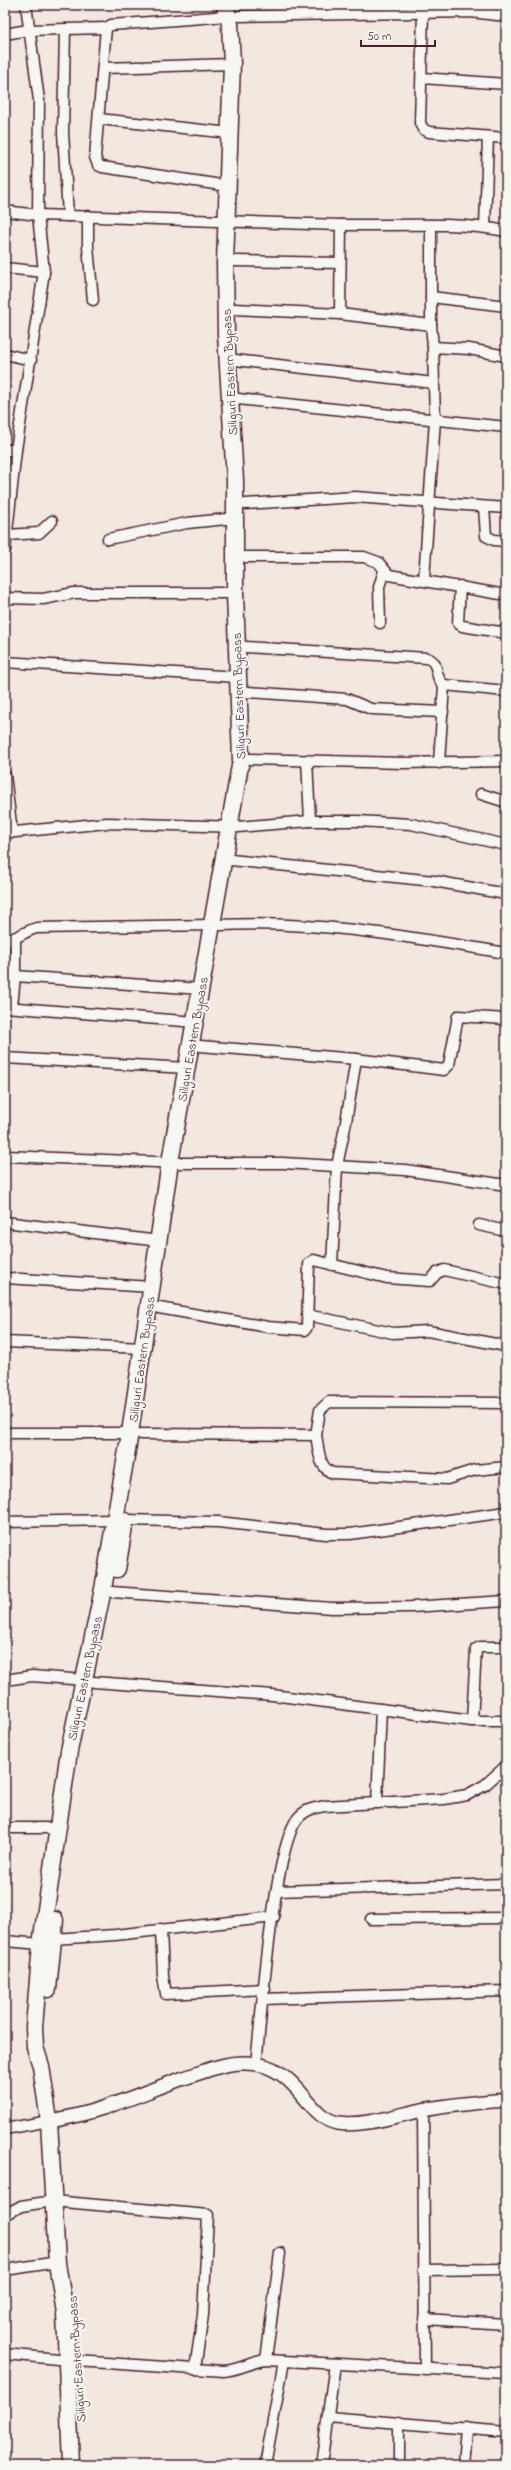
<svg xmlns="http://www.w3.org/2000/svg" width="511" height="2470" font-family="'Indie Flower',sans-serif">
<style>
.lines{fill:none;stroke-linecap:round;stroke-linejoin:round}
.minor-casing{stroke:#4a1f2b;stroke-width:13}
.tertiary-casing{stroke:#4a1f2b;stroke-width:16}
.primary-casing{stroke:#4a1f2b;stroke-width:19}
.minor{stroke:#f6f6f2;stroke-width:10}
.tertiary{stroke:#f6f6f2;stroke-width:13}
.primary{stroke:#f6f6f2;stroke-width:16}
.labels{text-anchor:middle;stroke-width:4;stroke-linejoin:round;paint-order:stroke}
.street-label{font-size:13px;fill:#4a1f2b;stroke:#f6f6f2}
</style>
<rect width="100%" height="100%" fill="#f2e8e0"/>
<filter id="ink" filterUnits="userSpaceOnUse"><feTurbulence type="fractalNoise" baseFrequency=".025" numOctaves="2"/><feDisplacementMap in="SourceGraphic" scale="8" xChannelSelector="R" yChannelSelector="G"/><feConvolveMatrix kernelMatrix="1 2 1 2 8 2 1 2 1" color-interpolation-filters="sRGB"/></filter>
<g filter="url(#ink)">
<g class="lines">
<defs>
<g id="minor">
<polyline points="423,12 420,123 423,129 429,132 506,138"/>
<polyline points="228,16 111,25 106,28 95,157 98,165 102,167 228,186"/>
<polyline points="239,16 470,12 506,16"/>
<polyline points="65,29 63,132 68,216"/>
<polyline points="5,34 28,30 106,28"/>
<polyline points="104,68 232,64"/>
<polyline points="422,78 506,84"/>
<polyline points="99,119 230,133"/>
<path d="M5,211L38,215C139,218 240,222 340,225C395,226 452,221 506,231"/>
<polyline points="88,216 88,247 93,300"/>
<polyline points="431,225 431,325"/>
<polyline points="485,227 488,137"/>
<polyline points="235,261 340,263"/>
<polyline points="5,268 44,272"/>
<polyline points="431,297 506,306"/>
<polyline points="234,309 340,314 431,325 433,347"/>
<polyline points="340,314 341,225"/>
<polyline points="5,354 31,360"/>
<polyline points="235,360 434,383"/>
<polyline points="238,399 506,427"/>
<polyline points="5,450 16,450"/>
<polyline points="245,504 355,497 506,508"/>
<polyline points="484,507 486,536 494,540 506,541"/>
<polyline points="7,535 39,533 52,521"/>
<polyline points="108,539 187,523 236,518"/>
<polyline points="5,550 16,450 44,272 38,215 39,100 26,5"/>
<polyline points="245,557 364,557 378,562 389,575 506,595"/>
<polyline points="424,579 435,420 433,347 469,349 506,356"/>
<polyline points="460,586 458,623 462,626 506,633"/>
<polyline points="5,598 43,599 74,593 235,593"/>
<polyline points="380,623 379,587 384,571"/>
<path d="M246,647L427,658C441,663 433,677 444,685L439,763"/>
<polyline points="5,662 237,677"/>
<polyline points="444,685 506,691"/>
<polyline points="248,692 347,699 371,709 443,712"/>
<polyline points="250,759 403,763 506,761"/>
<polyline points="307,760 310,821"/>
<polyline points="5,775 12,832"/>
<polyline points="481,794 506,802"/>
<polyline points="5,833 107,823 238,827 310,821 357,821 411,824 506,845"/>
<polyline points="231,860 434,881 506,894"/>
<path d="M220,925C318,920 410,937 506,953"/>
<path d="M5,940C18,939 24,931 37,928L212,925"/>
<polyline points="15,976 201,989"/>
<polyline points="5,1007 196,1022"/>
<polyline points="12,1007 15,976 15,939"/>
<polyline points="200,1046 356,1059 444,1070 449,1065 458,1016 506,1019"/>
<polyline points="5,1058 187,1068"/>
<polyline points="5,1156 181,1163 283,1163 405,1170 506,1185"/>
<polyline points="5,1222 159,1241"/>
<polyline points="479,1225 506,1231"/>
<polyline points="332,1265 337,1166 346,1122 356,1059"/>
<polyline points="5,1278 152,1287"/>
<polyline points="159,1308 268,1327 305,1330 307,1327 309,1264 314,1260 387,1278 430,1281 437,1273 444,1270 506,1284"/>
<polyline points="307,1315 393,1333 428,1331 506,1346"/>
<polyline points="5,1342 143,1348"/>
<polyline points="5,1433 130,1433"/>
<polyline points="141,1434 316,1435 320,1410 329,1402 506,1403"/>
<path d="M316,1435C319,1449 318,1468 333,1473L447,1479L475,1470L506,1467"/>
<polyline points="125,1520 218,1522 326,1534 350,1534 506,1512"/>
<polyline points="5,1522 114,1520"/>
<polyline points="112,1592 332,1608 411,1607 506,1601"/>
<polyline points="5,1680 32,1676 85,1680"/>
<polyline points="94,1682 272,1695 472,1721 506,1721"/>
<polyline points="472,1721 476,1649 480,1647 506,1647"/>
<polyline points="377,1803 381,1709"/>
<polyline points="5,1828 57,1828"/>
<polyline points="277,1891 506,1884"/>
<polyline points="371,1919 506,1918"/>
<polyline points="161,1929 163,1976 166,1994 265,1989"/>
<polyline points="53,1939 115,1935 274,1917"/>
<polyline points="5,1941 41,1944"/>
<polyline points="263,1999 506,1991"/>
<path d="M256,2064C261,2019 274,1846 298,1818C306,1809 314,1808 325,1806L444,1799L467,1795L485,1785L506,1766"/>
<polyline points="423,2110 425,2369"/>
<polyline points="5,2129 49,2121"/>
<polyline points="5,2215 21,2206 53,2201 208,2215 203,2315 195,2369"/>
<polyline points="5,2270 58,2262"/>
<polyline points="424,2270 506,2269"/>
<polyline points="424,2319 506,2324"/>
<polyline points="5,2354 68,2360"/>
<polyline points="266,2360 280,2253"/>
<path d="M77,2361L224,2371C239,2370 251,2362 266,2360L506,2373"/>
<polyline points="328,2417 506,2432"/>
<polyline points="265,2465 284,2361"/>
<polyline points="321,2465 335,2364"/>
<polyline points="399,2465 399,2422"/>
<polyline points="463,2465 466,2428"/>
</g>
<path id="tertiary" d="M49,2121C96,2114 137,2095 181,2079C201,2073 222,2063 242,2063C298,2061 304,2117 338,2123C362,2127 398,2115 422,2110C450,2105 478,2102 506,2100"/>
<g id="primary">
<polyline points="117,1569 125,1521"/>
<polyline points="48,1989 55,1920"/>
<polyline points="71,2465 65,2313 57,2263 49,2121 41,2066 35,2047 34,2027 41,1944 69,1751 103,1589 130,1433 170,1162 241,760 235,593 235,480 226,334 225,263 232,63 230,24 225,5"/>
</g>
</defs>
<use href="#minor" class="minor-casing"/>
<use href="#tertiary" class="tertiary-casing"/>
<use href="#primary" class="primary-casing"/>
<use href="#minor" class="minor"/>
<use href="#tertiary" class="tertiary"/>
<use href="#primary" class="primary"/>
</g>
</g>
<g class="labels">
<g class="street-label">
<text transform="translate(229 372) rotate(-93)" y="5">Siliguri Eastern Bypass</text>
<text transform="translate(238 696) rotate(-92)" y="5">Siliguri Eastern Bypass</text>
<text transform="translate(192 1039) rotate(-80)" y="5">Siliguri Eastern Bypass</text>
<text transform="translate(141 1359) rotate(-82)" y="5">Siliguri Eastern Bypass</text>
<text transform="translate(84 1678) rotate(-78)" y="5">Siliguri Eastern Bypass</text>
<text transform="translate(76 2359) rotate(-94)" y="5">Siliguri Eastern Bypass</text>
</g>
</g>
<rect width="511" height="2470" fill="none" stroke="#f6f6f2" stroke-width="20"/>
<rect x="10" y="10" width="491" height="2450" fill="none" stroke="#4a1f2b" stroke-width="1.5" filter="url(#ink)"/>
<path d="M361 40v6h74v-6" fill="none" stroke="#4a1f2b" stroke-width="2"/>
<text x="367" y="40" font-size="12" fill="#4a1f2b" stroke="#f6f6f2" stroke-width="3" paint-order="stroke">50 m</text>
</svg>
